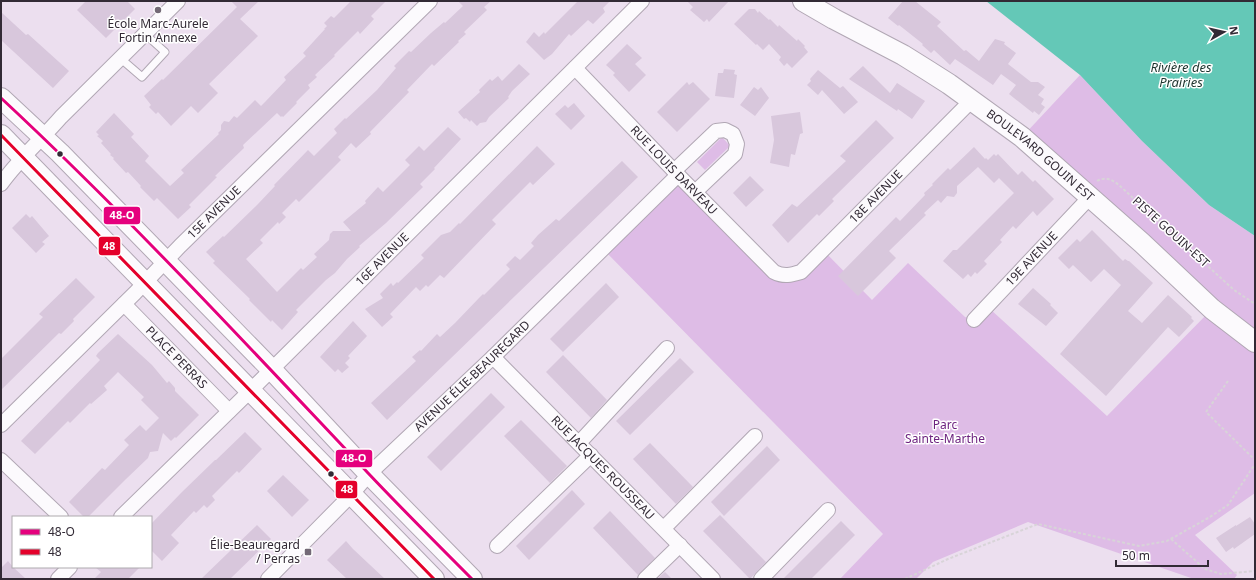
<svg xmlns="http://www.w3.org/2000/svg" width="1256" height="580" font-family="'Noto Sans',sans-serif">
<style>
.green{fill:#debce6}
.water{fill:#64c8b7}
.building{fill:#d8c7dc}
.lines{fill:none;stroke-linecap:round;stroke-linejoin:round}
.lane-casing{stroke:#b1a7b4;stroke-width:9}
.street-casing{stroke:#b1a7b4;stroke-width:16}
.secondary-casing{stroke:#b1a7b4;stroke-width:22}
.path{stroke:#d8d4d8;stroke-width:2;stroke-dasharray:3 2;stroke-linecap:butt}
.lane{stroke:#fcfafd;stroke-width:7}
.street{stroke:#fcfafd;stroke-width:14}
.secondary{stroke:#fcfafd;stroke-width:20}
.bus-1-casing{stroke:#fff;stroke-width:6}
.bus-2-casing{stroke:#fff;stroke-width:6}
.bus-1{stroke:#e5007d;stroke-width:3}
.bus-2{stroke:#e4002b;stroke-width:3}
.poi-dot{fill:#736976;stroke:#fff;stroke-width:1.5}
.bus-dot{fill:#322a35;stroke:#fff;stroke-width:1.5}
.labels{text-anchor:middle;stroke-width:3;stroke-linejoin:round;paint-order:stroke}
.poi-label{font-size:12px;fill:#322a35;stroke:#fff}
.street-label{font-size:12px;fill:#322a35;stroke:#fff}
.park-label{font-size:12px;fill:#6d227f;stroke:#fff}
.water-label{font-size:13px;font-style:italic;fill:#1d342e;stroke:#fff}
.line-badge{stroke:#fff;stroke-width:1.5}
.badge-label{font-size:11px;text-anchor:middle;font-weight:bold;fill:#fff}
</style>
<rect width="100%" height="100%" fill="#ecdfef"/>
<g class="green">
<polygon points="1080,75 1142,141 1209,205 1255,236 1255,493 1195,535 1237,575 1234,579 1194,579 1028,522 933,562 916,579 840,579 883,534 603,249 678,175 788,276 823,250 872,300 908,263 965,317 974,320 990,309 1107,416 1212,309 1022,137"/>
<polygon points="722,137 730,146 705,170 697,162"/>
</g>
<polygon class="water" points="986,1 1255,1 1255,236 1209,205 1142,141 1080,75"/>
<g class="building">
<polygon points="86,1 127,1 135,9 106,38 77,10"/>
<polygon points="231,1 259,1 240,19 258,36 209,84 218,93 198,113 191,106 171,126 158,112 156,114 149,107 151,105 144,96 162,79 163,80 237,7"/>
<polygon points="351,1 386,1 371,16 374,19 360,34 358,31 334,55 335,56 315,75 317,77 308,85 310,88 296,102 297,103 283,117 282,116 281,117 277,113 243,145 244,148 215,176 217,177 189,205 191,207 178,219 157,198 154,201 140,187 141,186 128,172 126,173 113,159 114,158 110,155 111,154 101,143 103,141 97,136 99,135 96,132 114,113 134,134 131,137 149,156 145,161 170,186 184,173 181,170 219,134 218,133 221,130 221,125 224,121 229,122 234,116 237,118 255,100 261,106 265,102 286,80 284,77 306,56 303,53 325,29 324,29 327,26 324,23 331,16 334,18"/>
<polygon points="458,1 491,1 484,7 487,10 464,32 466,34 458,41 459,42 434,66 432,64 407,90 409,92 370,132 371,134 356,148 351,143 338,157 341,160 299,202 296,199 282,213 286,217 279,224 278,222 260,240 263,243 246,259 277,292 301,268 303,270 317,257 314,254 329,240 330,234 333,231 351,231 343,222 366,203 365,201 378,187 383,192 410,165 405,160 419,146 424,151 448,127 461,139 434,168 435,169 420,184 423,187 386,223 359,246 360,247 347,259 335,273 326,280 296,310 298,312 282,330 272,320 271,322 249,300 250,299 213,263 215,261 206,252 223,236 224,237 258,204 275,186 274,185 308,150 314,156 337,133 334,129 345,118 346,119 377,90 396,68 394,66 409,51 411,52 431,33 444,22 445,23 463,6"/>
<polygon points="578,1 610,1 603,8 605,12 593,24 588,20 571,36 569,34 552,54 544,60 526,42 534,32 539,37 544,32 545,34"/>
<polygon points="687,1 729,1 709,22 707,19 704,22 690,10 693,7"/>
<polygon points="903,1 915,1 941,22 937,26 964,51 966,50 979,61 995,39 1005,42 1004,44 1016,53 1008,64 1031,82 1038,82 1045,87 1038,95 1044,99 1041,104 1045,107 1039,115 1034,111 1033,113 1009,94 1016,85 1001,74 993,85 955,59 950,65 934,50 931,53 922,45 923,44 899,25 898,26 888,18"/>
<polygon points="749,9 755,9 758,13 759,11 769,20 770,19 778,27 779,25 797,41 798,39 805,46 804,47 808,52 792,68 787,63 784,66 779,60 781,57 769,44 763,50 757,44 756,45 734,24"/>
<polygon points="1,12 26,35 28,34 69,71 53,88 1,40"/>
<polygon points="627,44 642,58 635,64 646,75 629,92 613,75 615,73 606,65"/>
<polygon points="519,64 530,74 512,91 508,97 509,98 489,117 486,122 480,123 477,126 471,120 470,122 466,118 464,119 458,112 480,92 479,90 490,79 492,81 498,76 502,81"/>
<polygon points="863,66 890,93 897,83 925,101 912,119 898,109 897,111 849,79"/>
<polygon points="724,69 735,70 734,74 737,75 734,98 715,96 718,73 723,73"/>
<polygon points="818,70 840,88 843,86 858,102 844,114 822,90 818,95 807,85 811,81 810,79"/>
<polygon points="687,82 689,85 693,82 710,99 677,132 657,112"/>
<polygon points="754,87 758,90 761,87 769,98 755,116 740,105"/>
<polygon points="574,103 585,116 571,130 555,114 565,105 568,108"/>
<polygon points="800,112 803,133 800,134 795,155 791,154 789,167 770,163 774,140 771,116"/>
<polygon points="876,120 894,138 832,199 834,201 819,216 817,214 788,243 772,225 792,204 797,207 846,161 840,156"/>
<polygon points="537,146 555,164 533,185 530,182 492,220 496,224 444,278 440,275 428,287 426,285 420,291 416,287 390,314 393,317 382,327 365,309 383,298 380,294 391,283 393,286 397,282 398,283 424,258 421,255 441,235 450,232 459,223 460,224"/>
<polygon points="974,147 985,159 986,158 988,160 994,154 996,156 998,154 1018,175 1022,171 1033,182 1035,180 1054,199 1037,216 1033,211 1016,229 1013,226 1000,240 1002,242 984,261 987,264 977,274 975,272 971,277 968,274 963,279 943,261 953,250 957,250 1014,193 999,178 994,183 978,167 957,186 957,193 954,197 947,196 941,203 938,200 924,213 926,215 889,251 896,258 858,296 838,276 896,217 900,221 925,195 924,193 933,185 932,184 948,168 950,170"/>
<polygon points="622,161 638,177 387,420 371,403 416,361 412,357 420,350 421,351 437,334 440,337 455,323 479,298 483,294 484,295 510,269 506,265 515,256 520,260 534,246 531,243 538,235 556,219 559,221"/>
<polygon points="750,176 764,190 746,207 733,193"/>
<polygon points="26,214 30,218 32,216 49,236 42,242 45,244 36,253 12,228"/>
<polygon points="1092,230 1123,261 1125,259 1128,261 1129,261 1153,283 1128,311 1142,323 1168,295 1192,317 1191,318 1194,321 1179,337 1168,327 1106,396 1060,354 1121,285 1104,269 1091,282 1073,265 1069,269 1058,258 1077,239 1080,242"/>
<polygon points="76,278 95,297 73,319 74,321 61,334 59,333 1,390 1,359 43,317 39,314"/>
<polygon points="606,283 619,297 563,352 550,339"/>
<polygon points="1033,288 1051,304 1050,305 1058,313 1046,326 1018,304"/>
<polygon points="353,321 367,336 348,356 350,358 345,363 349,367 342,373 338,369 335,372 320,357"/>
<polygon points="118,334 152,365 167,383 169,381 175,388 175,391 199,415 176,438 175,437 171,441 163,433 158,451 150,452 148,458 126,479 88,517 84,517 69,502 102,468 105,470 129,445 124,440 140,425 146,431 159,418 141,400 144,397 118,372 104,386 107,390 91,404 90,403 70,423 68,421 35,454 21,441 100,360 96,356 98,353"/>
<polygon points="563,355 607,400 591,418 546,372"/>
<polygon points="680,358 694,372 630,435 616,421"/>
<polygon points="491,393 505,407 441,471 427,457"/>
<polygon points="521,420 567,466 550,483 504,436"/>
<polygon points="245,432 262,449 239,473 237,471 212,496 215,500 207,508 204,505 196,513 194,511 171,535 179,543 162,561 151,550 151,524 182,492 215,460 216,460"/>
<polygon points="650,443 693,487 676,504 633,459"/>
<polygon points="767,446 780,460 724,516 711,502"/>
<polygon points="283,475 309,500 292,517 267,491"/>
<polygon points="572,490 585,504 529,560 516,546"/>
<polygon points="610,511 655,558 638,575 593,528"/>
<polygon points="720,515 766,562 750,579 703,531"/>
<polygon points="1250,517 1255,524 1255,534 1234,549 1233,547 1226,552 1216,538 1236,525 1236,526"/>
<polygon points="841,521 855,535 811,579 783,579"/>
<polygon points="257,525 271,539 230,579 201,579"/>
<polygon points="346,541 353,549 385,579 347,579 327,560"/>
<polygon points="8,561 13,567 26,579 1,579 1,568"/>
<polygon points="95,567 140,567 128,579 94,579 101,572"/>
<polygon points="665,572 672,579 657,579"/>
</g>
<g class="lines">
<defs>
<polyline id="lane" points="120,58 142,77 165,52 145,34"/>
<g id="street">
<path id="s1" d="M575,68L678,175L774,272C784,277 791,275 801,272L971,101"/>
<polyline points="674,171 716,131 725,130 733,134 737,144 735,154 695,192"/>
<path d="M1,184C19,159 41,140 61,117L178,1"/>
<path id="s2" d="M124,304L229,411"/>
<path id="s3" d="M974,320L1090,197"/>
<path id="s4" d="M493,357L713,579"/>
<path id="s5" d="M1,425L135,293L180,246L430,1"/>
<polyline points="579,443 667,348"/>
<polyline points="1,460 61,517"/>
<path id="s6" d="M121,517L250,391L642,1"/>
<polyline points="664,528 755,436"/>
<polyline points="497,546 591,455"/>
<polyline points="58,579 70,567"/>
<path id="s7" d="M268,579L351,495L369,474L493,357L678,175"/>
<polyline points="645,579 680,545"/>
<polyline points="761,579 828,510"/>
</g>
<g id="secondary">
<path id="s8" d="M803,1L834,19L903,55L927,70L949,84L1022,137L1142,243L1212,309L1255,342"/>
<polyline points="1,98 60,153 271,369 369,474 472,579"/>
<polyline points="1,135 434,579"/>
</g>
</defs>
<use href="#lane" class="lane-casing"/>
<use href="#street" class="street-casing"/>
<use href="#secondary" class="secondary-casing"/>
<g class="path">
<path d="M1097,181C1106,176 1113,180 1120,186L1234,290L1255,304"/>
<polyline points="1228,381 1206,412 1255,460"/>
<polyline points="1171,539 1205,569 1221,574 1255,571"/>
<polyline points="905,579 948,559 1038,524 1139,546 1167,541 1210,517 1228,505 1255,464"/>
</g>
<use href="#lane" class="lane"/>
<use href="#street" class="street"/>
<use href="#secondary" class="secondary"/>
<defs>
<path id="bus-1" d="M1,98C129,217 248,346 368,473C402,509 437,544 472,579"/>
<polyline id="bus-2" points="1,135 434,579"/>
</defs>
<use href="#bus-1" class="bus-1-casing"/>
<use href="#bus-2" class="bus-2-casing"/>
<use href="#bus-1" class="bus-1"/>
<use href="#bus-2" class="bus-2"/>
</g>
<g class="poi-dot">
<circle cx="158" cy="10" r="4"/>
<rect x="304" y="548" width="8" height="8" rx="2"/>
</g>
<g class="bus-dot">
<circle cx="60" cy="154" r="3.5"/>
<circle cx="331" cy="474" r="3.5"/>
</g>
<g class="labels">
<g class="poi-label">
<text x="158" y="28">École Marc-Aurele<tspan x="158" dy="14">Fortin Annexe</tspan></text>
<text x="300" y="549" text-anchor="end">Élie-Beauregard<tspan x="300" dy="14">/ Perras</tspan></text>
</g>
<g class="street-label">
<text dy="4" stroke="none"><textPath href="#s8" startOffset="284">BOULEVARD GOUIN EST</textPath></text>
<text dy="4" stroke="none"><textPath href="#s1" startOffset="142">RUE LOUIS DARVEAU</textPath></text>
<text dy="4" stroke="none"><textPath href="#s1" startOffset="419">18E AVENUE</textPath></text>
<text dy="4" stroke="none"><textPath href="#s5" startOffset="301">15E AVENUE</textPath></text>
<text transform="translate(1171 232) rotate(42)" y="4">PISTE GOUIN-EST</text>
<text dy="4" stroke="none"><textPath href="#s6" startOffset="367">16E AVENUE</textPath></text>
<text dy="4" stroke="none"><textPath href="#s3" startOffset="84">19E AVENUE</textPath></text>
<text dy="4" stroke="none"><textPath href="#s2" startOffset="75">PLACE PERRAS</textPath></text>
<text dy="4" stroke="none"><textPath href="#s7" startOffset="288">AVENUE ÉLIE-BEAUREGARD</textPath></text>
<text dy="4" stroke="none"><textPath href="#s4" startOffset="156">RUE JACQUES ROUSSEAU</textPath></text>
</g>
<g class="park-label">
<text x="945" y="429">Parc<tspan x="945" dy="14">Sainte-Marthe</tspan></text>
</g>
<g class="water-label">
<text x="1181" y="72">Rivière des<tspan x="1181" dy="15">Prairies</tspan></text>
</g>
</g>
<g class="line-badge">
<rect x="103" y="206" width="38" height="19" rx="4" fill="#e5007d"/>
<rect x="98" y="236" width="23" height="20" rx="4" fill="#e4002b"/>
<rect x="335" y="449" width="38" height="19" rx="4" fill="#e5007d"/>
<rect x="335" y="480" width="23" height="19" rx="4" fill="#e4002b"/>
</g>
<g class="badge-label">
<text x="122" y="219">48-O</text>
<text x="109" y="250">48</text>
<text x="354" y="462">48-O</text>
<text x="347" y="493">48</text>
</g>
<rect width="1256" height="580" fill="none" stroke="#322a35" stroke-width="4"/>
<rect x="12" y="516" width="140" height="52" fill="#ffffff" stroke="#adaaae"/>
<rect x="20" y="529" width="20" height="6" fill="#e5007d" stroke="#adaaae"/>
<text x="48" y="536" font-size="12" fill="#322a35">48-O</text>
<rect x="20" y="549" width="20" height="6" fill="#e4002b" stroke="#adaaae"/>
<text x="48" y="556" font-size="12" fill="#322a35">48</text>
<g transform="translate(1224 32) rotate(82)" stroke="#ffffff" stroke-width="3" paint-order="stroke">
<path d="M0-3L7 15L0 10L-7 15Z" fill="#322a35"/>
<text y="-6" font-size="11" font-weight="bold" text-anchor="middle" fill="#322a35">N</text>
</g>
<path d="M1116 560v6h92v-6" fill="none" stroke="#322a35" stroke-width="2"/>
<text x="1122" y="560" font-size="12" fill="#322a35" stroke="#ffffff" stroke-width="3" paint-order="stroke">50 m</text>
</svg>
